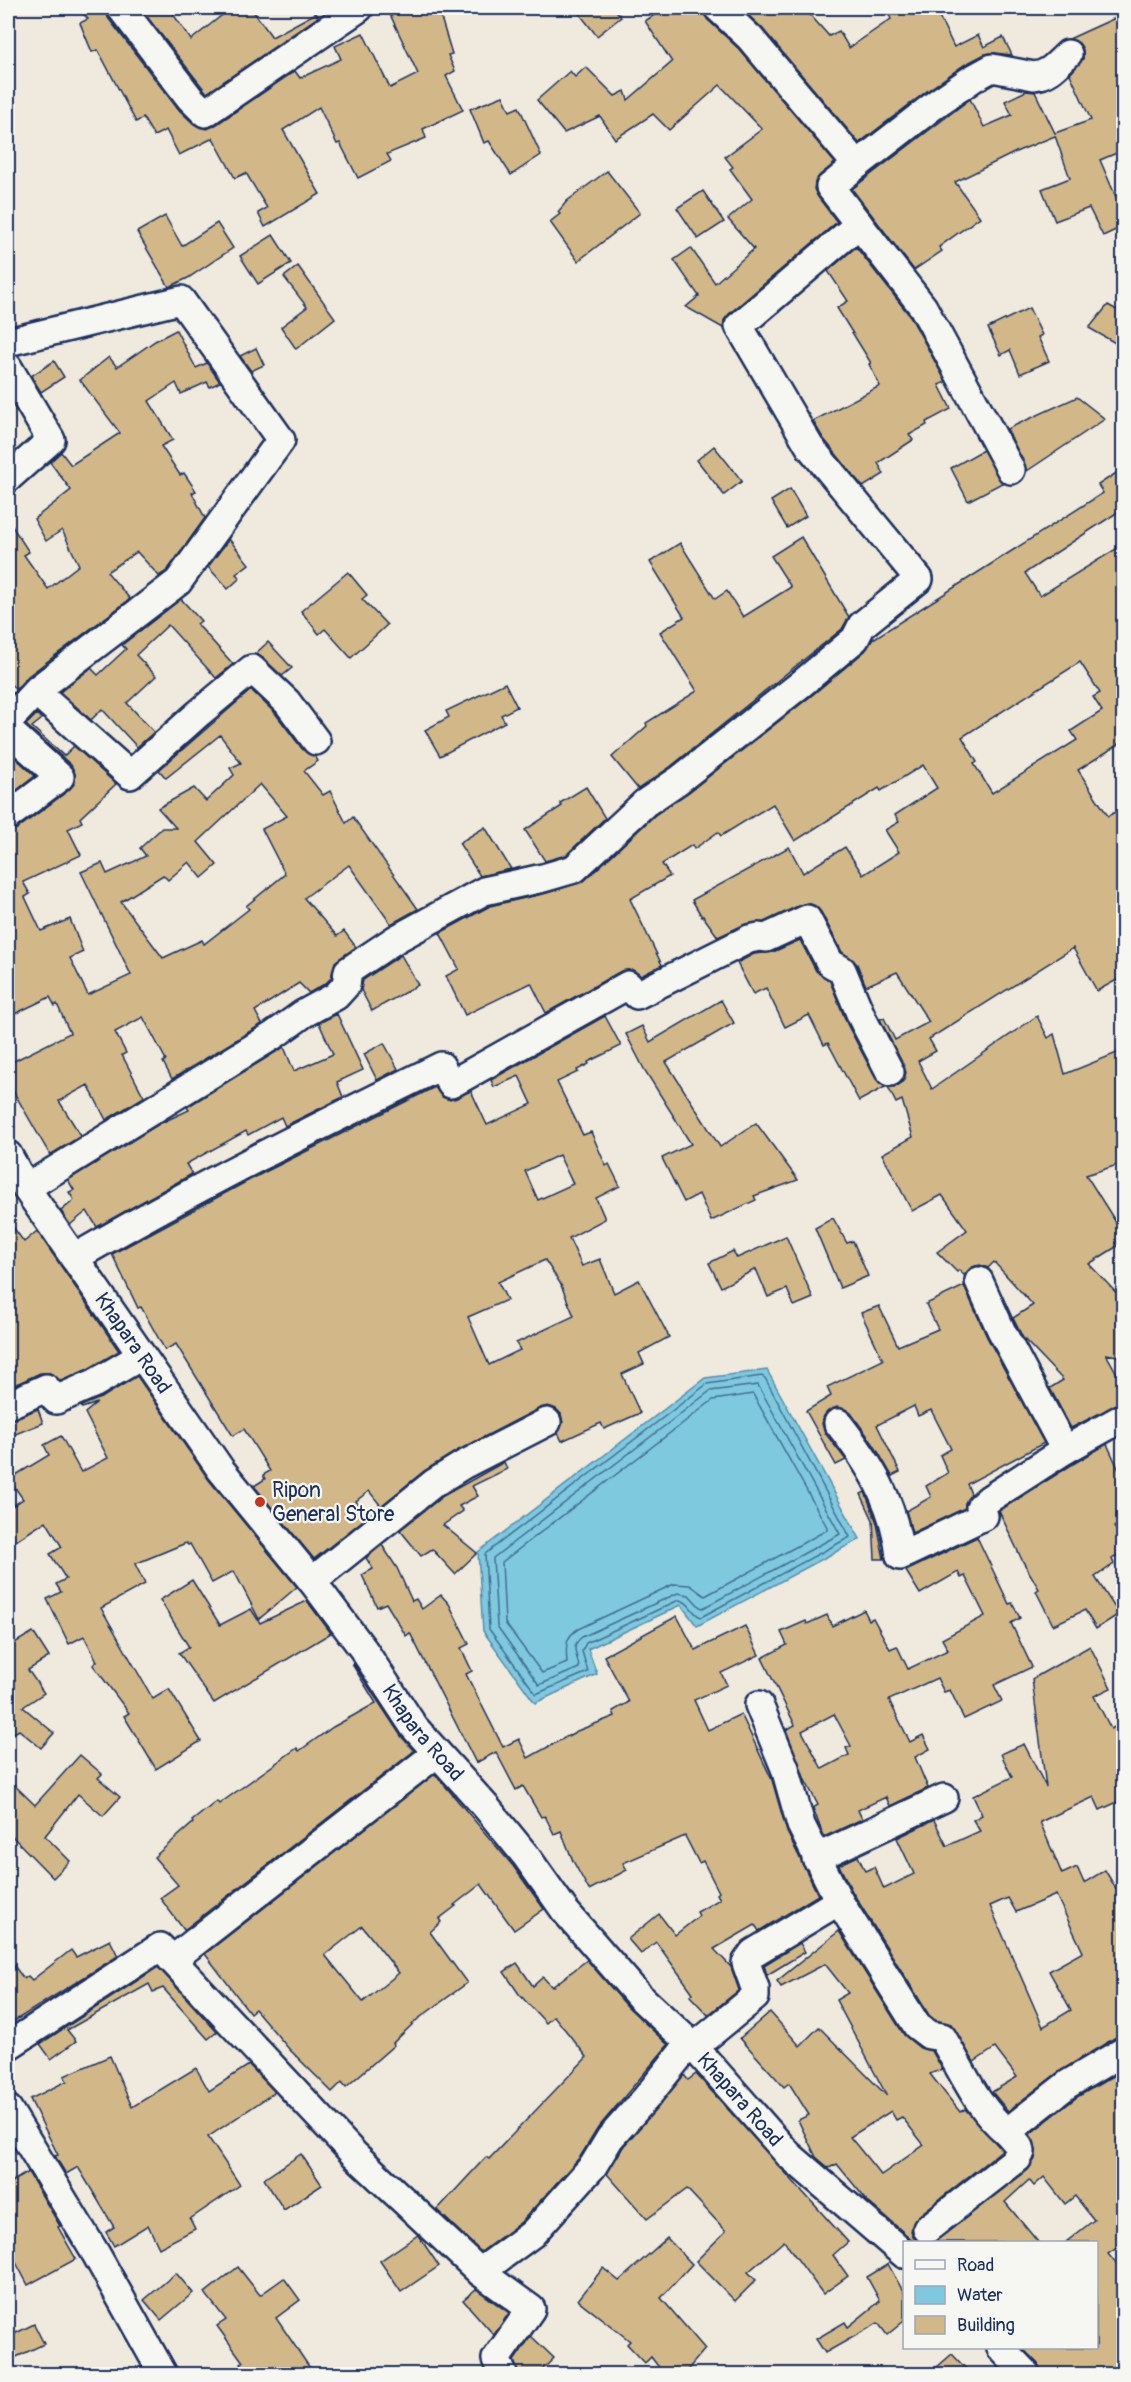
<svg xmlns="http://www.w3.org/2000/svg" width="1131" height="2382" font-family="Pangolin,sans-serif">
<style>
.water{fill:#7fc9df;stroke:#578bab;stroke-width:1.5}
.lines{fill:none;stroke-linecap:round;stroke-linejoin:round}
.shore{stroke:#436d92;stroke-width:1.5}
.building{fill:#d2b888;stroke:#1b2f5e;stroke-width:1.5;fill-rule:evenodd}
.minor-casing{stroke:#1b2f5e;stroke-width:32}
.minor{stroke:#f6f6f2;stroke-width:27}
.poi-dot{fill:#c8321e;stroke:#f6f6f2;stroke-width:2}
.labels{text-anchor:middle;stroke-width:4.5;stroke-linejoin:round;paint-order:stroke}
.street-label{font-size:21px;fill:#1b2f5e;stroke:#f6f6f2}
.poi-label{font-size:21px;fill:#1b2f5e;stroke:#f6f6f2;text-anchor:start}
</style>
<rect width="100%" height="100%" fill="#efeadd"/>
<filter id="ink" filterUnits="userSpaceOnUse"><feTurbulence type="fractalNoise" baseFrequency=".0167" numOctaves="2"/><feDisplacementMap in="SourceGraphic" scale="12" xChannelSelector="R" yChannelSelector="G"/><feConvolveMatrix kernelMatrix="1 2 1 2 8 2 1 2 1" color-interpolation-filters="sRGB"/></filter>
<g filter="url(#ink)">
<polygon class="water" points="767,1370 860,1539 697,1626 681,1605 588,1649 597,1674 535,1703 483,1631 478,1552 705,1378"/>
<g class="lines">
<g class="shore">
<path d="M762,1376L765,1378L850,1537L701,1617C692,1614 690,1601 679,1600L586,1643L582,1651L588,1672L536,1694L489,1629L485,1554L707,1384Z"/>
<path d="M758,1385L840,1534L703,1608L700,1607L689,1595L678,1593L582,1637C569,1647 578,1655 579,1668L539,1685L497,1626L493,1558L710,1391Z"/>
<path d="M753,1394L827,1527V1530L705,1596L690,1585L674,1584L578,1629C564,1638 566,1648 567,1663L542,1673L505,1623L502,1562L713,1400Z"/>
</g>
</g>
<g class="building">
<polygon points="78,8 106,8 108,18 177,108 194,124 207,129 214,126 295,71 300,78 341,59 335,46 363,33 390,88 418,74 387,8 438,8 452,54 448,55 455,71 446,76 463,110 423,129 426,138 387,154 391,161 358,178 340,143 337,144 319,107 283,130 320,194 265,227 258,213 267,208 246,173 235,178 213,138 179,155 166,130 154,136 143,118 136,122 98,50 92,52 80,23 88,19"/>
<polygon points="140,8 169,8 191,40 231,8 251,8 272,37 316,13 318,17 207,93"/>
<polygon points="575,8 614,8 621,17 597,36"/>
<polygon points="665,8 703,8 707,19 739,49 835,163 820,175 815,182 814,189 818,197 837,222 729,314 724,320 723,328 686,307 699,296 674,260 691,248 715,283 754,249 728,219 752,199 730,169 733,167 725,157 762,129 720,85 669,130 653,114 615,139 600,116 564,133 537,100 570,71 575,77 586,67 615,96 625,91 628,100 672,62 645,21"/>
<polygon points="740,8 804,8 829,36 839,31 849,48 891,19 886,8 935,8 954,47 978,35 984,47 1003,37 1012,55 995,53 985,54 964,65 927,91 859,143 762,28"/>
<polygon points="1124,14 1124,101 1116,104 1124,121 1124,150 1100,160 1116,197 1124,194 1124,226 1103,236 1089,208 1055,221 1042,189 1070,178 1055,136 1018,151 955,182 980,217 939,247 942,251 914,270 852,189 970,99 984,127 1012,115 1005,101 1026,91 1035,92 1055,133 1091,120 1070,74 1083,59 1083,50 1079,43 1069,39"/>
<polygon points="503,96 510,111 519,107 541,155 511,175 489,141 484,143 470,109"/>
<polygon points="607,171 640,213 578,261 550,222 560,214 558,212 567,201"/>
<polygon points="703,191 724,222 698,239 677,208"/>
<polygon points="165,216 182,246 217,223 233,248 188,278 169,287 137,232"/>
<polygon points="273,235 291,263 258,284 240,256"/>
<polygon points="856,247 910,316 946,382 939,385 951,409 926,422 927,425 909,435 913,440 878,463 884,474 863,487 823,438 813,421 880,386 869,364 871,363 837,308 848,301 828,271"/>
<polygon points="298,266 335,318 296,349 281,327 307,307 284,277"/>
<polygon points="1108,305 1124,314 1124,348 1089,328"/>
<polygon points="1029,308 1042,335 1038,337 1049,361 1020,374 1010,350 1001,355 988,328"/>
<polygon points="176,330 196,368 207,363 220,382 210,387 207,382 181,394 176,383 149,401 173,440 161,446 180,475 184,473 196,491 192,493 205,518 167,571 159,576 137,552 107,572 130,599 28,676 16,689 8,682 8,520 29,552 24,555 48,589 79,565 62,530 46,541 34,519 71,490 50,462 61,452 71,465 120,433 80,380 109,357 117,367 155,341"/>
<polygon points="256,348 264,365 251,371 240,356"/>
<polygon points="54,361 64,377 41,392 31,376"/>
<polygon points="1077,397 1105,419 1027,471 1007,429"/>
<polygon points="714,446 742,481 724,495 697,460"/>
<polygon points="983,450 1002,483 968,501 951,468"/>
<path d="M1124,468V508L1025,573L1040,596L1124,544V667L1115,672L1124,687V741L1078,770L1108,816L1124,807V976L1097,991L1073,948L929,1039L936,1051L918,1061L932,1089L1037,1016L1048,1038L1054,1034L1065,1074L1124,1050V1163L1086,1175L1124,1235V1242L1089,1264L1124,1301V1357L1106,1354L1124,1386V1401L1071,1428L1050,1388L1063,1380L1023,1338L1013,1318L1033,1305L994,1262L988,1268L980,1265L972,1267L965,1276L959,1270L957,1272L937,1252L967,1230L942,1195L912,1211L882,1154L913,1137L902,1100L896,1103L888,1087L898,1086L904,1080L906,1072L880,1019L884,1018L895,1040L929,1022L897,972L866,986L857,964L842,952L821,912L815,906L808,903L800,905L764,922L746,924L718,937L703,916L702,917L692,900L789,847L803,873L845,847L863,875L899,852L885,830L899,822L895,815L937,788L923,765L881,791L879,788L795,841L773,804L721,836L718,832L694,849L692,845L662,864L670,876L630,899L662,965L641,976L633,970L621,971L546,1013L531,983L465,1015L446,976L459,969L440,933L490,906L547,893L584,881L655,815L689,792L811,696L865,651L873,639L1103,493L1098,485ZM1080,662L1100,693L1093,697L1102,711L1071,731L1077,740L992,793L974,764L977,762L962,737Z"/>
<polygon points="790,489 806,516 787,528 771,501"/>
<polygon points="801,537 849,617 842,629 670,767 638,789 612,757 647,726 646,723 697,691 660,632 684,617 650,562 680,543 715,599 727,591 743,617 791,587 771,556"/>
<polygon points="229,539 249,564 236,574 240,578 228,589 208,567"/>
<polygon points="348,572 367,595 362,599 387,625 351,658 325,629 319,634 301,611"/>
<polygon points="181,599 201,621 197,624 233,664 216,678 168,625 136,655 156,676 127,703 154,732 137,747 102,709 91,720 60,692 91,668 98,675 126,649 122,645"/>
<polygon points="268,642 292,668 282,676 263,658 255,654"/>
<polygon points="505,683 517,707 501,715 505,722 440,756 425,730 449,717 446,711"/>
<path d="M251,690L275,713L303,750L315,756L318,761L304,771L323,795L330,791L346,823L353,817L418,909L391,924L349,865L304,898L337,936L344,931L356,947L335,962L331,978L326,983L309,993L299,983L255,1011L262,1024L172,1079L163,1062L166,1060L143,1017L115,1032L126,1053L122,1055L144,1097L106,1120L88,1085L59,1101L81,1136L50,1155L8,1082V1064L70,1033L57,1004L55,1006L50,997L8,1017V921L14,918L8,906V831L17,829L69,790L75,783V774L71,765L26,725L37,714L42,719L32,727L64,756L74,746L116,784L80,818L82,822L68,829L81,855L23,882L30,894L25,897L41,931L70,919L83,952L70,958L88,995L131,975L81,872L102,863L107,874L146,856L140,848L162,828H176L158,808L194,788L206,801L234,775L230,768L241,763L220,735L166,778L159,770ZM260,784L287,816L262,829L285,874L246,906L249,909L204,944L202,940L163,958L121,902L163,875L168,880L189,862L202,878L217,865L198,842Z"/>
<polygon points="8,751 35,776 8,797"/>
<polygon points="586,787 605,818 566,855 545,861 525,830 562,806 560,803"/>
<polygon points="485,827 511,869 480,876 459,843"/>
<polygon points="800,940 816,971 830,981 847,1024 876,1079 885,1087 859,1101 828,1043 824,1045 809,1015 785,1027 766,988 753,994 737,963 754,954 773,952"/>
<polygon points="401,955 418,985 372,1011 361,990 363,980"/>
<polygon points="721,1000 734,1023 666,1062 720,1147 756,1123 798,1180 754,1196 756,1200 711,1221 699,1194 684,1202 662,1158 691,1144 644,1069 626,1034 642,1026 650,1042"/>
<polygon points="337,1014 363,1070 337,1082 343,1097 285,1126 281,1117 248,1135 246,1131 186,1164 192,1174 97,1227 87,1211 70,1225 61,1211 74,1200 69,1192 74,1190 68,1180 159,1124 189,1110 187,1107 284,1047 294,1071 333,1054 319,1023"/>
<path d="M605,1016L621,1046L588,1062L589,1064L577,1070L578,1072L557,1082L583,1135L591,1132L606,1166L609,1164L620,1186L596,1198L605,1219L569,1238L582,1266L600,1259L614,1293L639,1280L669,1337L639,1353L644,1364L622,1374L640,1413L604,1429L601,1423L562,1441L558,1433L563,1423L561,1414L556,1409L548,1406L540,1408L455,1452L424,1471L381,1506L369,1491L356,1501L366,1518L314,1559L254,1486L265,1479L263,1475L270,1471L244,1429L233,1436L176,1344L165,1350L141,1307L138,1308L112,1254L263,1173L435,1087L442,1097L450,1100L471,1091L487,1125L532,1104L519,1076L494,1087L491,1080ZM559,1155L573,1184L538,1200L525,1171ZM545,1260L560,1283L574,1316L516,1343L520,1350L489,1365L468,1317L507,1300L498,1282Z"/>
<polygon points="384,1043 398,1069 377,1080 364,1054"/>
<polygon points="833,1218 847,1243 853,1241 868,1276 840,1288 815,1228"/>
<polygon points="8,1220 24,1242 37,1231 119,1351 88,1369 61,1381 50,1373 40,1373 8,1388"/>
<polygon points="786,1236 813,1298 794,1306 787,1289 768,1297 756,1269 721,1287 709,1263 733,1251 737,1258"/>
<polygon points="964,1286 987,1337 1044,1443 967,1484 971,1494 965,1503 965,1508 912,1533 906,1511 931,1497 926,1486 948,1473 940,1455 951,1449 931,1410 918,1416 914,1406 877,1425 900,1472 892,1476 874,1445 851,1413 845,1409 837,1407 828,1411 823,1417 822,1424 825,1433 846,1460 836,1465 806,1411 831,1396 827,1387 883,1360 861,1313 879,1306 898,1346 938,1329 926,1304"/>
<polygon points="137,1376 209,1480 297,1587 259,1619 234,1571 212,1583 190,1544 188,1545 186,1543 135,1564 145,1584 101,1608 153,1699 169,1689 201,1741 156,1769 124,1716 129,1713 93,1665 97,1661 84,1636 69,1644 47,1599 61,1592 56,1584 66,1579 50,1554 62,1547 46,1521 8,1546 8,1509 23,1499 9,1479 49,1455 44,1445 61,1436 81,1472 108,1458 85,1413 97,1403 82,1408 81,1406 103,1397"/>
<polygon points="38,1409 43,1423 8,1437 8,1421"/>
<polygon points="1107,1444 1124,1481 1124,1522 1114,1527 1124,1541 1124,1551 1112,1559 1114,1564 1095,1577 1119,1614 1096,1629 1085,1610 1053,1625 1036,1591 1039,1589 1022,1560 999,1511 1073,1464"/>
<polygon points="504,1462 507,1469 472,1486 478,1496 459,1506 463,1511 443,1525 477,1553 455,1574 432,1549 421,1556 400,1530 443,1496"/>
<polygon points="865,1492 877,1523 884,1559 875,1559 873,1520 861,1494"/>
<path d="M977,1537L1009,1604L1012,1603L1020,1618L1011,1623L1032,1667L994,1685L1002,1701L964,1719L950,1690L944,1692L937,1678L889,1700L910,1742L923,1735L930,1749L915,1757L928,1788L890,1806L886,1797L858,1810L862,1819L824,1837L813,1808L818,1805L805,1780L786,1730L795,1725L762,1658L787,1645L781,1632L806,1621L807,1624L827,1615L832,1626L864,1610L869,1620L873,1618L890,1649L897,1646L908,1669L948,1650L942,1639L985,1616L965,1576L961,1578L958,1572L920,1594L906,1571ZM834,1714L851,1746L846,1748L849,1755L822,1769L802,1731Z"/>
<polygon points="382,1545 397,1568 412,1601 416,1599 422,1609 441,1595 449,1604 469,1644 461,1648 472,1671 466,1674 503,1747 519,1739 528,1758 577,1731 615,1716 613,1711 629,1702 604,1656 677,1616 695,1650 745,1626 759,1655 721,1673 727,1685 694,1700 708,1730 741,1714 772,1780 787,1832 818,1895 759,1931 755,1925 714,1949 731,1967 739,1990 708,2015 690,1996 693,1993 656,1942 641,1954 628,1939 659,1914 675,1935 699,1916 697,1912 720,1899 717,1894 719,1892 703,1861 699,1863 685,1836 623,1863 627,1870 589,1890 573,1861 561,1831 554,1834 545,1816 541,1817 523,1786 516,1790 496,1752 476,1763 410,1633 406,1636 386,1603 377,1607 362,1575 373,1569 366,1558"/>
<polygon points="192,1580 220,1625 251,1609 260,1623 307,1601 331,1633 214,1703 179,1653 189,1647 160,1600"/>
<polygon points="33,1632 49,1657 28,1670 44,1693 23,1707 54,1733 41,1748 19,1730 8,1737 8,1647"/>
<path d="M1090,1646L1111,1688L1094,1696L1111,1729L1114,1727L1124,1745V1799L1100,1810L1094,1797L1040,1822L1062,1874L1077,1867L1084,1883L1105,1870L1124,1902V2035L1116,2037L1060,2071L1008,2111L992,2092L1017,2077L995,2048L974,2062L951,2024L935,2020L929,2015L853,1893L839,1865L858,1856L865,1871L874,1867L884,1889L914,1874L897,1838L934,1820L947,1846L980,1831L973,1820L982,1815L973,1796L1012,1777L1001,1754L1024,1744L1046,1787L1032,1679ZM1056,1895L1083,1952L1049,1971L1071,2010L1043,2027L990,1906L1008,1898L1016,1912Z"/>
<polygon points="353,1663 401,1736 414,1751 184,1930 160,1898 178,1885 154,1857 193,1823 192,1821 217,1801 219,1804 297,1748 299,1751 333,1727 376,1703 352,1664"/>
<polygon points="80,1755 102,1774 98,1778 120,1797 103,1816 78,1794 45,1836 70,1861 53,1878 8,1832 8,1779 35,1805"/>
<path d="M435,1774L513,1866L544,1909L514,1930L481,1884L454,1905L456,1906L439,1919L441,1922L430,1932L467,1983L418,2019L393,2043L394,2045L346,2087L342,2082L332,2092L289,2049L255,2009L250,2013L205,1954ZM362,1926L399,1973L363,2002L325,1955Z"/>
<path d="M839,1931L904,2035L920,2048L932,2051L942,2069L930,2074L960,2112L965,2109L1002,2150L917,2217L913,2223L911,2231L914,2238L920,2242H915L868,2202L837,2164L829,2168L816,2157L798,2120L809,2115L789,2083L784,2087L740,2038L770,2012L800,2046L819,2027L887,2096L836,2000L848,1993L825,1964L781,1987L777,1981ZM891,2111L896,2120L902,2117L924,2145L881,2175L850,2137Z"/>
<polygon points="110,1940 118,1956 8,2025 8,1958 24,1979 28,1976 32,1980 71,1950 76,1957"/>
<polygon points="800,1943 805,1952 767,1975 764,1965"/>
<polygon points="587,1960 627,2006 668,2045 598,2128 580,2157 521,2222 481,2252 437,2210 486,2157 489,2159 587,2057 554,2016 546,2023 519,1994 504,1972 517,1963 533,1986 543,1977 552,1987"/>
<polygon points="158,1967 217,2032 208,2039 163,1988 153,1992 149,1984 67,2030 76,2041 51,2059 40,2044"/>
<polygon points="110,2056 132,2107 196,2068 209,2091 249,2065 275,2092 208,2137 240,2185 190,2219 195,2229 159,2248 148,2225 114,2246 106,2232 114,2227 78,2167 66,2174 55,2156 58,2155 30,2099 67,2081 64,2076"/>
<polygon points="1124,2070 1124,2243 1108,2254 1124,2273 1124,2374 1041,2374 1038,2364 1022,2348 1096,2348 1096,2242 1066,2242 1094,2220 1075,2196 1065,2204 1044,2177 1034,2186 1029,2180 1005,2202 1038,2242 934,2242 1028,2170 1035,2159 1036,2150 1030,2134 1077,2097"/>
<polygon points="696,2074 848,2242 833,2255 848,2276 823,2294 784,2241 748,2272 756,2280 735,2301 696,2261 726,2231 687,2189 647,2219 607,2174 623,2147 684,2075 688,2080"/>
<polygon points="301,2154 322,2185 284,2210 264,2179"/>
<polygon points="28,2172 60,2226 58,2227 76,2259 28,2285 12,2255 8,2258 8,2184"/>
<polygon points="418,2235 439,2266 401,2292 380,2261"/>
<polygon points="667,2238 692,2264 661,2298 705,2349 684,2374 664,2374 651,2357 645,2363 627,2344 630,2341 578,2300 603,2268 619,2281"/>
<polygon points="888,2264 904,2293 904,2321 887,2335 878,2323 825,2353 816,2339 845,2322 848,2327 880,2301 867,2277"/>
<polygon points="238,2267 260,2295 284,2278 300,2300 276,2318 314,2374 248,2374 241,2363 243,2362 217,2326 226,2320 205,2293"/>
<polygon points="176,2273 193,2293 161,2320 144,2300"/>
<polygon points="476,2289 509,2313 494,2335 463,2300"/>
<polygon points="34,2324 44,2344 8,2361 8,2337"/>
<polygon points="531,2336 554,2358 538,2374 519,2374 514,2361"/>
<polygon points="952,2354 971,2374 929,2374"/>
</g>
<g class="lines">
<defs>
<g id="minor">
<polyline points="121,8 190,98 205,113 359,8"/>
<polyline points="718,8 750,38 857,165 830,187 923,307 1011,470"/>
<path d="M857,165L937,103L972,79L992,68L1034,76C1049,75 1057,64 1068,54"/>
<polyline points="8,342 181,300 281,440 178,582 38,689 8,721"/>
<polyline points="8,367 51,440 8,478"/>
<polyline points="36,692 130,775 199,713 252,669 287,702 316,741"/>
<polyline points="8,730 60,777 8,816"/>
<path id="s1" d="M8,1155L26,1188L221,1470L312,1581L363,1649L414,1727L486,1807L526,1856L565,1911L639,1996L694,2047L789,2155L904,2254"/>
<polyline points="26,1188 274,1035 303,1014 336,996 346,985 348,971 396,939 484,891 543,878 574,869 645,803 679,780 801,684 855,639 862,625 919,579 810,447 739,326 859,224"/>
<path d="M74,1258C194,1188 317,1127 441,1066L451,1084L628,985L637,995L749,939L759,937L766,938L807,919L830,963L842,970L862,1018L890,1072"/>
<polyline points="979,1281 1001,1330 1065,1450"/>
<polyline points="8,1405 46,1388 56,1400 95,1383 141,1356"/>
<path d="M838,1423C870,1464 894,1502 900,1556L984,1516L980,1507L989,1499L1065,1450L1124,1417"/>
<polyline points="312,1581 434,1483 463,1465 547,1422"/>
<polyline points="816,1858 944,1798"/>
<path d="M839,1901L917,2026L929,2035L942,2037C962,2070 977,2108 1007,2132L1068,2084L1124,2051"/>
<polyline points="172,1960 437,1753"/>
<polyline points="8,2046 160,1947 354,2154 480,2272"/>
<polyline points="694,2047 755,1997 755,1988 746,1963 753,1953 839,1901 801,1825 785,1768 759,1705"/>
<polyline points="8,2109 96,2254 163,2374"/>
<polyline points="927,2229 1018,2158 1021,2152 1020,2147 1007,2132"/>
<polyline points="1001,2348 1026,2374"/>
<polyline points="503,2374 496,2359 531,2309 480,2272 532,2234 593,2166 610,2138 646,2098 690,2043"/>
</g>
</defs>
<use href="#minor" class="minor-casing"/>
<use href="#minor" class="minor"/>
</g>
</g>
<circle class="poi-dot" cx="260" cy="1502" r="6"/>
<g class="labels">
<g class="street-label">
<text dy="7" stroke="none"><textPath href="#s1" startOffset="226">Khapara Road</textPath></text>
<text dy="7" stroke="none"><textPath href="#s1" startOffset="712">Khapara Road</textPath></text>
<text dy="7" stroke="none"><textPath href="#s1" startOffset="1198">Khapara Road</textPath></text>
</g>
<g class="poi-label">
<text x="272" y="1497">Ripon<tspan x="272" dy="24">General Store</tspan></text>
</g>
</g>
<rect width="1131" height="2382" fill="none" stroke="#f6f6f2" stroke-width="30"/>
<rect x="15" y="15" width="1101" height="2352" fill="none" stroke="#1b2f5e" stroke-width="2" filter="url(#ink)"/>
<rect x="903" y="2241" width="195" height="108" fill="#f6f6f2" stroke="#9ea6b7" stroke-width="1.5"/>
<rect x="915" y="2260" width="30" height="9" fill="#f6f6f2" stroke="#9ea6b7" stroke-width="1.5"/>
<text x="957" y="2271" font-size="18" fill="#1b2f5e">Road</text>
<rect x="915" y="2286" width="30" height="18" fill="#7fc9df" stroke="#9ea6b7" stroke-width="1.5"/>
<text x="957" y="2301" font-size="18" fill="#1b2f5e">Water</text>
<rect x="915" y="2316" width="30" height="18" fill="#d2b888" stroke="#9ea6b7" stroke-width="1.5"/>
<text x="957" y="2331" font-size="18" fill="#1b2f5e">Building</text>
</svg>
